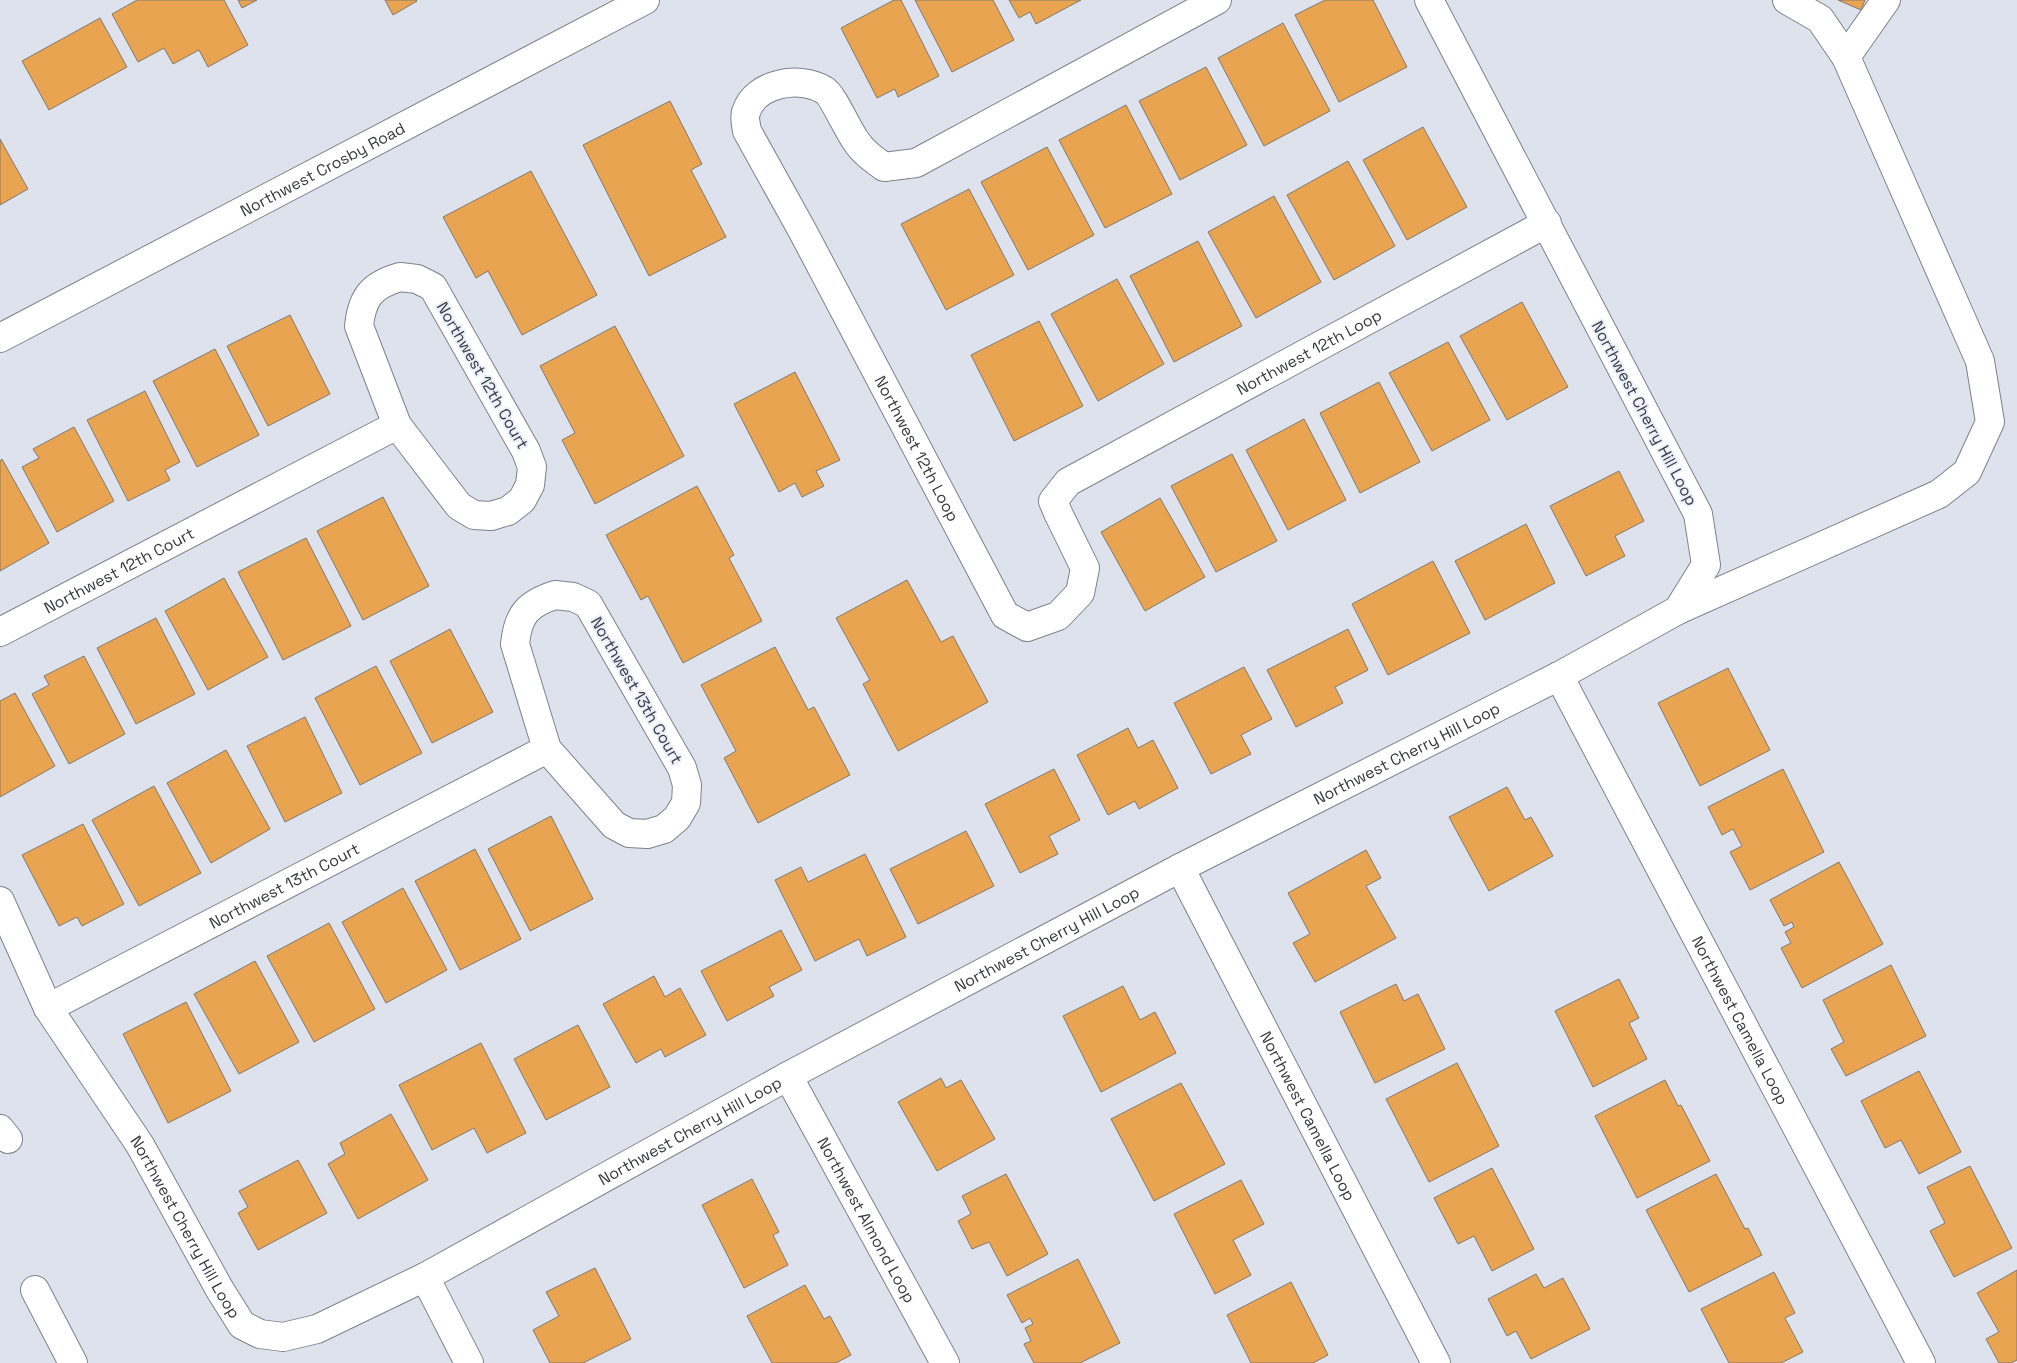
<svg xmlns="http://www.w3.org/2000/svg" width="2017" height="1363" font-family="'Space Grotesk',sans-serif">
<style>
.building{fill:#e8a450;stroke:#817971}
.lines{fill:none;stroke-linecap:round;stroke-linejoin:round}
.minor-casing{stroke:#7d828b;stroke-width:30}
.minor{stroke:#fff;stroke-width:28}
.labels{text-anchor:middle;stroke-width:4;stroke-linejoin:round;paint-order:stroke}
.street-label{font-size:16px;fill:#37393d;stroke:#eaeffa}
</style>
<rect width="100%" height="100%" fill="#dde2ec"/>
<g class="building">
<polygon points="137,0 224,0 248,45 208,67 199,50 173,64 164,48 138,62 112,14"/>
<polygon points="238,0 257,0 242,8"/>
<polygon points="385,0 416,0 417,1 393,15"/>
<polygon points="894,0 901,0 939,76 898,97 895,89 877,98 841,28"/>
<polygon points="915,0 993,0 1014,40 952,72"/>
<polygon points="1009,0 1081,0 1036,24 1030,12 1019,18"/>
<polygon points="1325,0 1373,0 1407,67 1339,102 1295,15"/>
<polygon points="1838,0 1865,0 1861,10"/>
<polygon points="100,18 127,67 49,110 22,61"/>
<polygon points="1283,23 1330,111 1264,146 1218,58"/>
<polygon points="1206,67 1247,145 1180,180 1139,101"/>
<polygon points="670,101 702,164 691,170 726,237 649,276 583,145"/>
<polygon points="1126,105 1172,194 1105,228 1059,140"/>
<polygon points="1423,127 1467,207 1407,240 1363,160"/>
<polygon points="0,139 28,189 0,205"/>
<polygon points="1047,147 1094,235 1028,270 981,182"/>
<polygon points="1348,161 1395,246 1334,280 1287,195"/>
<polygon points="531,171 597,295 522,335 488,271 476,278 443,217"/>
<polygon points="969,189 1014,275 946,310 901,224"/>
<polygon points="1274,196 1321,282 1256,318 1208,232"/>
<polygon points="1198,241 1242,326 1174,362 1130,276"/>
<polygon points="1117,279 1164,364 1098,401 1051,314"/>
<polygon points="1522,302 1568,387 1507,420 1460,336"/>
<polygon points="290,315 330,394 268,426 227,346"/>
<polygon points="1039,321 1083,406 1014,441 971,355"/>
<polygon points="615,326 684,456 595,504 562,440 575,433 540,366"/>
<polygon points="1448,342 1490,420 1432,451 1389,373"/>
<polygon points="215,349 259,435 197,467 153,381"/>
<polygon points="795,372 840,460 816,471 824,486 802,497 795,483 779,492 734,404"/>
<polygon points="1379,382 1420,462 1360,493 1320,413"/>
<polygon points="145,391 180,462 165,470 170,480 128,501 87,420"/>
<polygon points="1304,419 1346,500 1288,530 1246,450"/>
<polygon points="74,427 114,501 57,532 22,467 39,458 33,449"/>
<polygon points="1232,454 1277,541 1216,572 1171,486"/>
<polygon points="2,459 49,543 0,571 0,461"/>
<polygon points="1619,471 1644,521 1615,536 1625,556 1586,576 1550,506"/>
<polygon points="697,486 734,555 729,558 762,621 683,663 648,596 641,600 606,535"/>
<polygon points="383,497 429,586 363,620 317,531"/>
<polygon points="1160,498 1205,577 1145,611 1101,532"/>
<polygon points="1526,524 1555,583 1485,620 1455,561"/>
<polygon points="306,538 351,626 283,660 238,572"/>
<polygon points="1433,561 1470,633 1388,675 1352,604"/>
<polygon points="224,578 268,657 208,690 165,611"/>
<polygon points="907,580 941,642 953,636 988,702 898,751 863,684 870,680 836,618"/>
<polygon points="156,618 195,694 136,724 97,648"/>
<polygon points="450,629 493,712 432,743 390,661"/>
<polygon points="1348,629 1368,670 1335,687 1343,703 1296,727 1267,670"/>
<polygon points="775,647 808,710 814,707 850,775 758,823 724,758 736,751 701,685"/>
<polygon points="84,656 125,734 69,764 32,694 49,685 44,676"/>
<polygon points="376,666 422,753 360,785 315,698"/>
<polygon points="1244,667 1272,719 1241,735 1251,754 1211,774 1174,703"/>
<polygon points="1728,668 1770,750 1700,786 1658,703"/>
<polygon points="15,693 55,766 0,797 0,701"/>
<polygon points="305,717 342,793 285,822 247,746"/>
<polygon points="1128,728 1138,748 1153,740 1178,788 1139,809 1135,801 1108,815 1077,755"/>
<polygon points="226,750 270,829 211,863 167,783"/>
<polygon points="1054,769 1080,820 1049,836 1058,854 1020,873 985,804"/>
<polygon points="1783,769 1824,852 1750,890 1730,852 1742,846 1733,829 1722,835 1708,807"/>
<polygon points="154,786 201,873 139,906 92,820"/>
<polygon points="1507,787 1525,820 1531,817 1553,856 1489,891 1449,817"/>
<polygon points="551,816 593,899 530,931 488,849"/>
<polygon points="83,824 124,904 82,926 77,917 59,926 22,855"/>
<polygon points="966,831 994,886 918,924 890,869"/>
<polygon points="475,849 521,939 460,970 415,881"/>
<polygon points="1366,850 1381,878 1366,886 1396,938 1315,982 1293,943 1310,934 1288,893"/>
<polygon points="865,854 906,937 867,956 859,939 815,961 775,880 801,867 808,882"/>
<polygon points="1839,862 1883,944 1802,988 1781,948 1791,943 1785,932 1794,927 1792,922 1784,926 1770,900"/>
<polygon points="403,888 447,970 386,1003 342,922"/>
<polygon points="329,923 375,1009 314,1042 267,956"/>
<polygon points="781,930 802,970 769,987 774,996 727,1021 701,971"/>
<polygon points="255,961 299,1042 239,1074 194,994"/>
<polygon points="1891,965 1926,1036 1846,1076 1831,1049 1844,1042 1823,1000"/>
<polygon points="654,976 665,997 680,988 706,1035 665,1057 661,1049 636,1063 603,1004"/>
<polygon points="1619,979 1639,1018 1629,1023 1647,1059 1593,1087 1555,1011"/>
<polygon points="1396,984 1404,1001 1418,994 1445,1049 1375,1083 1340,1012"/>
<polygon points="1123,986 1140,1020 1155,1012 1176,1053 1101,1092 1063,1016"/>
<polygon points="186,1002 231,1091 168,1123 123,1034"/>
<polygon points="578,1025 610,1087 546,1120 514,1059"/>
<polygon points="481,1043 526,1133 487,1153 474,1128 432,1150 399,1085"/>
<polygon points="1457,1063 1499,1146 1429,1182 1386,1099"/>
<polygon points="1919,1071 1961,1152 1919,1174 1901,1140 1885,1148 1861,1101"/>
<polygon points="941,1078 946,1088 961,1080 995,1139 937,1171 898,1102"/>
<polygon points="1665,1080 1678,1106 1681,1105 1710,1161 1637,1198 1595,1116"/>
<polygon points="1181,1083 1225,1164 1154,1201 1111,1119"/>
<polygon points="391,1114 428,1180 358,1219 328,1164 345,1154 340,1143"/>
<polygon points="298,1160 327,1213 258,1250 238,1213 248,1207 239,1191"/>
<polygon points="1970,1166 2012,1248 1954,1277 1930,1231 1945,1223 1927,1187"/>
<polygon points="1492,1168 1534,1249 1492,1271 1474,1236 1458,1244 1434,1198"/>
<polygon points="1006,1174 1048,1254 1007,1276 989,1242 972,1249 958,1221 971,1214 962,1196"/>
<polygon points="1716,1174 1745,1229 1748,1228 1762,1255 1689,1292 1646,1210"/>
<polygon points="752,1179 779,1232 773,1235 788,1265 744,1288 702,1205"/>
<polygon points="1241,1180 1264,1224 1233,1240 1251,1275 1215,1294 1174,1214"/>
<polygon points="1078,1259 1120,1343 1080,1363 1034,1363 1024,1344 1031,1341 1025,1328 1033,1324 1030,1318 1022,1323 1007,1295"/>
<polygon points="595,1268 631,1339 583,1363 550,1363 533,1330 559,1316 546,1292"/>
<polygon points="2017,1270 2017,1360 2011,1363 1999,1363 1986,1339 1999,1332 1977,1293"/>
<polygon points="1774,1272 1795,1313 1785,1318 1803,1352 1781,1363 1729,1363 1701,1309"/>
<polygon points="1536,1274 1544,1288 1563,1278 1590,1329 1531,1359 1516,1331 1507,1336 1488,1299"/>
<polygon points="1291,1282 1328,1355 1313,1363 1251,1363 1227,1315"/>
<polygon points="805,1285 824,1319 830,1316 851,1355 836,1363 772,1363 747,1316"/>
</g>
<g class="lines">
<defs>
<g id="minor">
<path id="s1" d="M1217,0L916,163L884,167C873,159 863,152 856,141C848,131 833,95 824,90C800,75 755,83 746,112C744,117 746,125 747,131L802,230L1005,615L1027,627L1058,616L1080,593L1085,568L1058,513L1053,501L1068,482L1547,223"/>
<polyline points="1846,57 1886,0"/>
<path d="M400,277L417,279L433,287L526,451L532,467L530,485L522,500L508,511L491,516L474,515L459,506L397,425L359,326C362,297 372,285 400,277Z"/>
<path id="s2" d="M0,338L645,0"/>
<path d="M555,595L573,597L588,604L682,768L687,785L686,803L677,818L664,829L647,834L629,833L614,825L547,749L515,644C518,615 527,604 555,595Z"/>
<polyline points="1678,610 1939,494 1967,472 1990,422 1980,361 1846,57 1820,19 1787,0"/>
<path id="s3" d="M0,632L397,425"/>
<path id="s4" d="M1559,676L1921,1363"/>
<path id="s5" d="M1180,868L1436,1363"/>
<path id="s6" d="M0,901L48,1008L140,1145L220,1290L242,1325L260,1334L283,1337L317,1329L425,1277L788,1076L1180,868L1559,676L1678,610L1706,565L1698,514L1429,0"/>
<path id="s7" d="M48,1008L547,749"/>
<path id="s8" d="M788,1076L945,1363"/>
<polyline points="0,1129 8,1139"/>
<polyline points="425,1277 469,1363"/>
<polyline points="35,1290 73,1363"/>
</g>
</defs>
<use href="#minor" class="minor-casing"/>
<use href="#minor" class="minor"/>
</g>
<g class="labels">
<g class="street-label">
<text dy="6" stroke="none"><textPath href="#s2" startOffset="364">Northwest Crosby Road</textPath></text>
<text dy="6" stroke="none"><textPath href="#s1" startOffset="1620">Northwest 12th Loop</textPath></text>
<text transform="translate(483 375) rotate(60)" y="6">Northwest 12th Court</text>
<text transform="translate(1645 413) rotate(62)" y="6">Northwest Cherry Hill Loop</text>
<text dy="6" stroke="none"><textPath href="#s1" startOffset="944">Northwest 12th Loop</textPath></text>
<text dy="6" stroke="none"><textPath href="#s3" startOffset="134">Northwest 12th Court</textPath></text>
<text transform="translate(637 690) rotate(60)" y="6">Northwest 13th Court</text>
<text dy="6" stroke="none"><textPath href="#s6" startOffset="1800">Northwest Cherry Hill Loop</textPath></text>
<text dy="6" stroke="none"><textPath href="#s7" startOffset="266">Northwest 13th Court</textPath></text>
<text dy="6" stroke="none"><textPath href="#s6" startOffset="1395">Northwest Cherry Hill Loop</textPath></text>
<text dy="6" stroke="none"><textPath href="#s4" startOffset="389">Northwest Camella Loop</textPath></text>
<text dy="6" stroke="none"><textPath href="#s5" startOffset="279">Northwest Camella Loop</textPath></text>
<text dy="6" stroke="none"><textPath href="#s6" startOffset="990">Northwest Cherry Hill Loop</textPath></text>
<text dy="6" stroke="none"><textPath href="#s8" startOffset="164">Northwest Almond Loop</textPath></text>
<text dy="6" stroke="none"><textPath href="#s6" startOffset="376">Northwest Cherry Hill Loop</textPath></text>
</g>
</g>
</svg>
